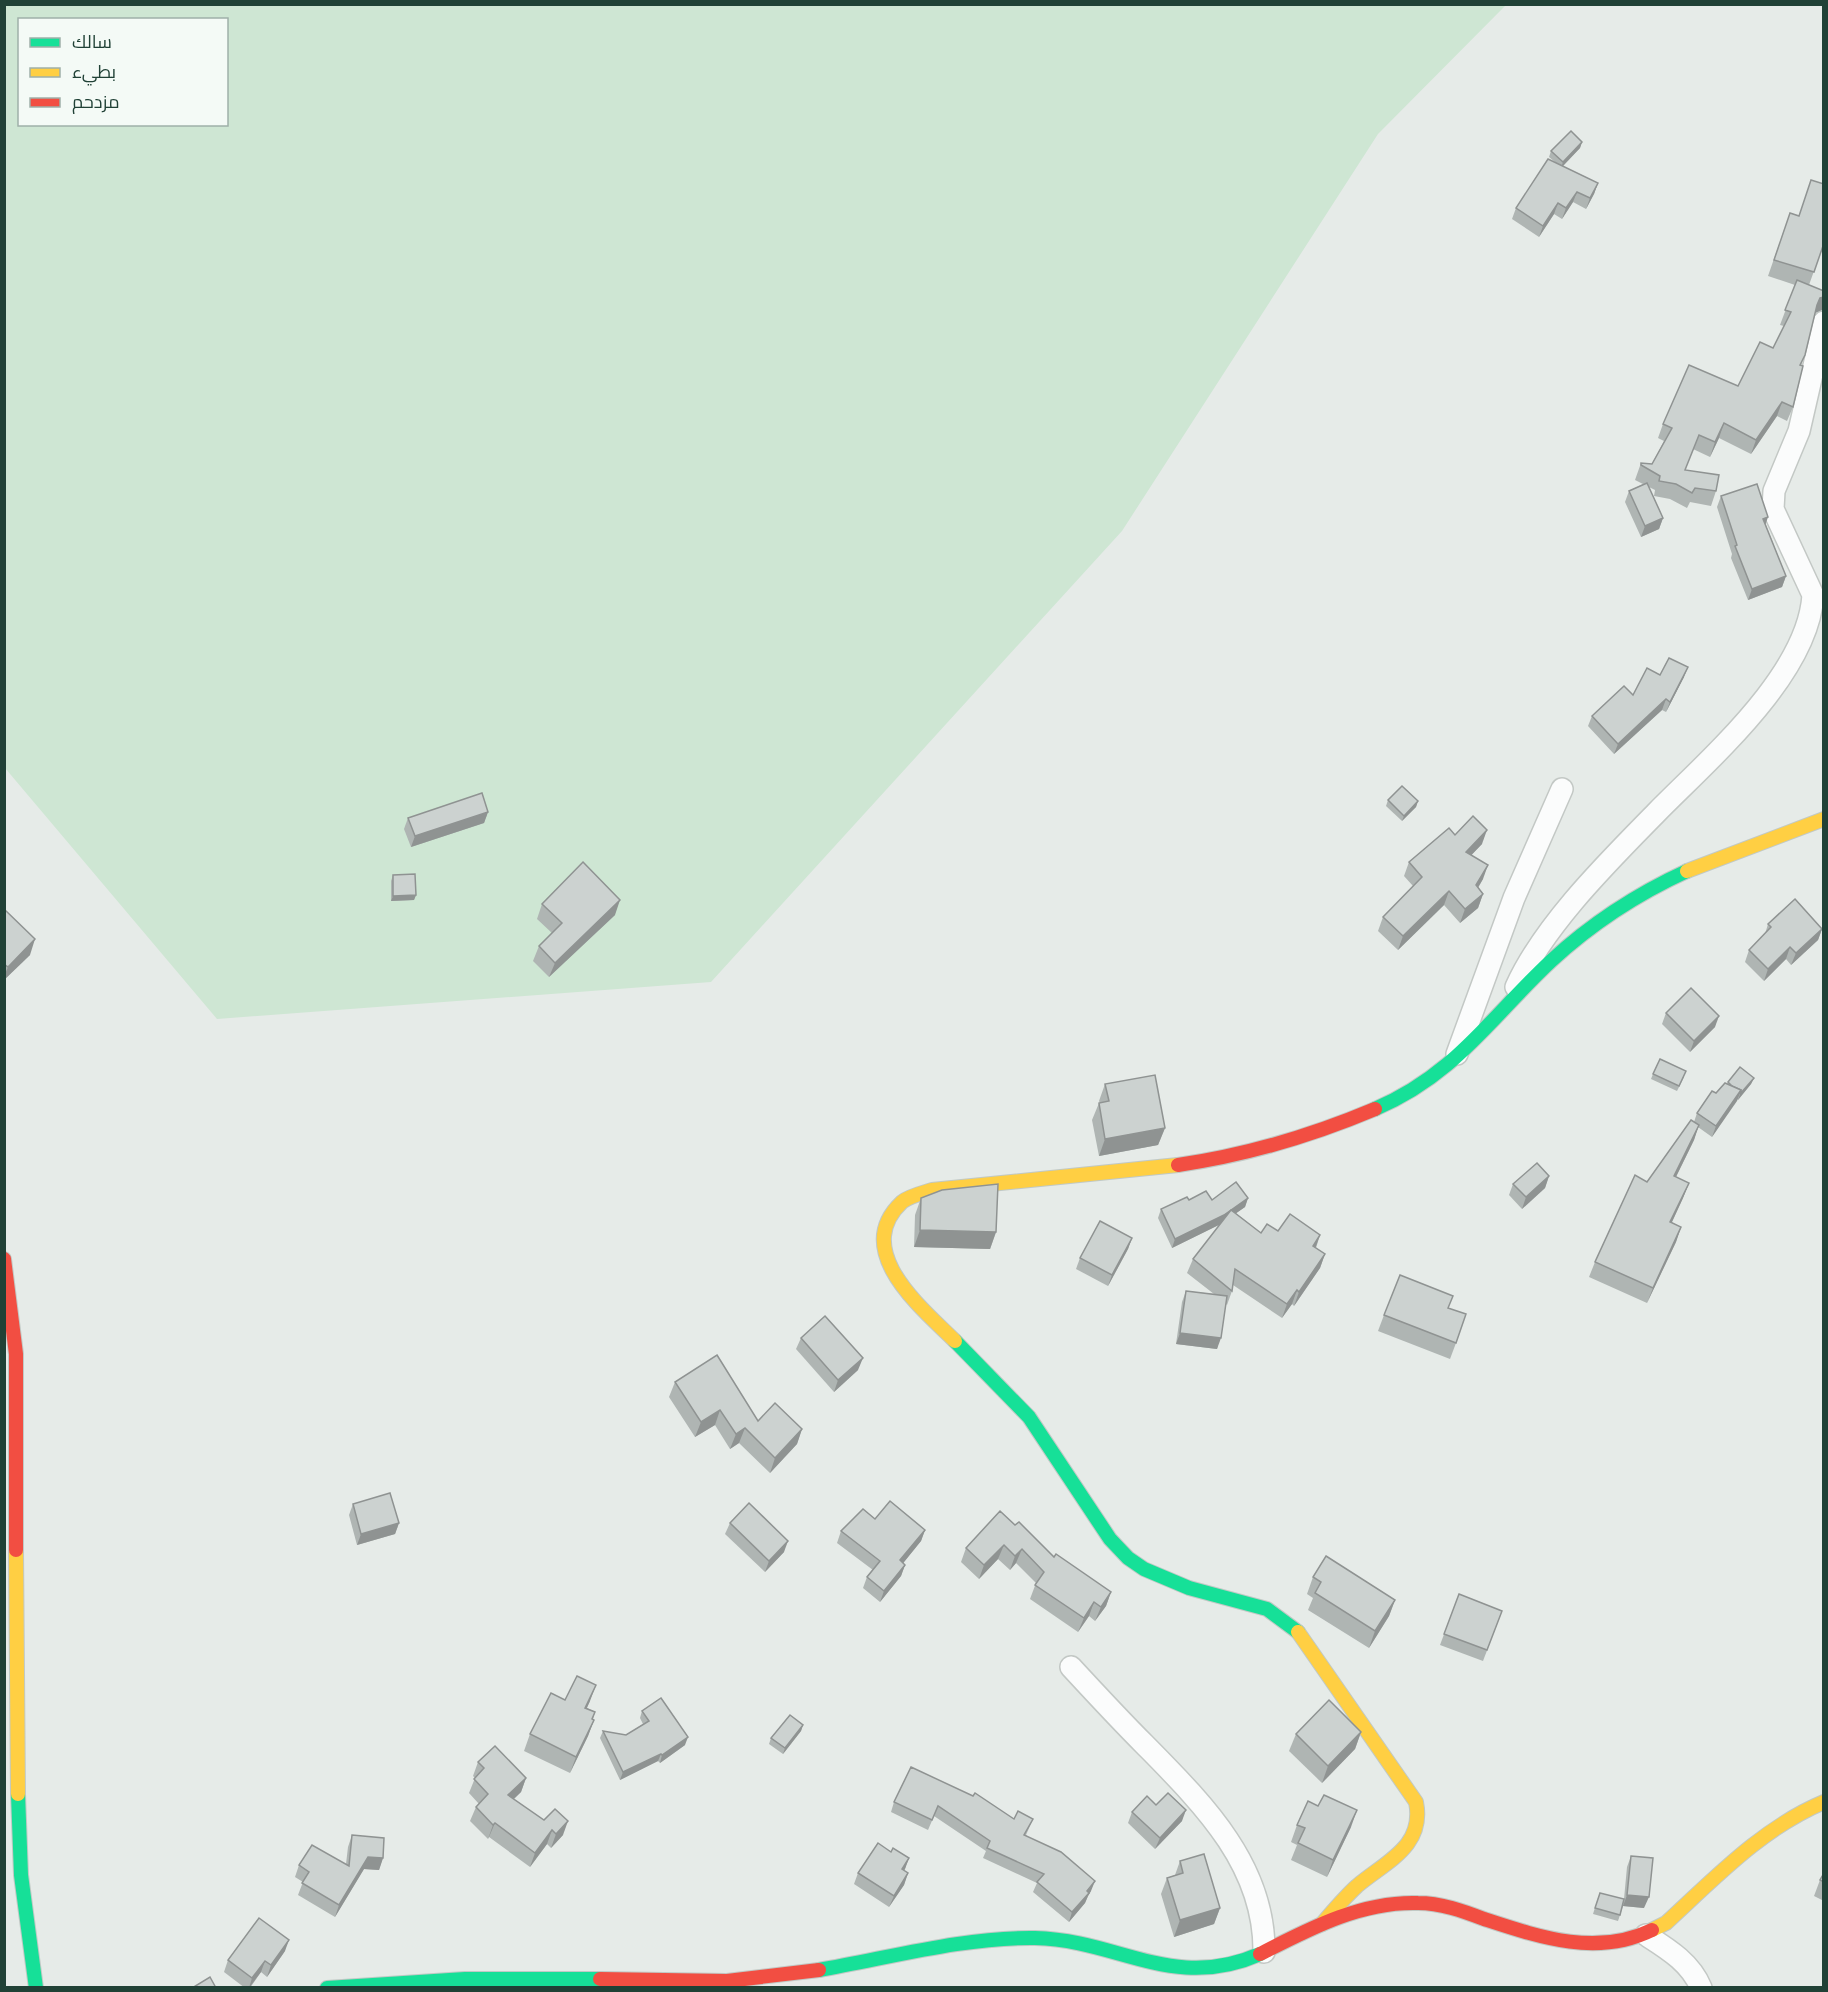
<svg xmlns="http://www.w3.org/2000/svg" width="1828" height="1992" font-family="Mulish,Cairo,sans-serif">
<style>
.green{fill:#cee6d3;fill-rule:evenodd}
.lines{fill:none;stroke-linecap:round;stroke-linejoin:round}
.street-casing{stroke:#c3c8c5;stroke-width:24}
.fast-casing{stroke:#c1c9c5;stroke-width:16}
.slow-casing{stroke:#c1c9c5;stroke-width:16}
.jam-casing{stroke:#c1c9c5;stroke-width:16}
.street{stroke:#fbfcfc;stroke-width:21}
.fast{stroke:#16e098;stroke-width:14}
.slow{stroke:#ffcf43;stroke-width:14}
.jam{stroke:#f24e42;stroke-width:14}
.wall{fill:#afb5b3}
.shaded-wall{fill:#8f9392}
.building{fill:#ccd2d0;stroke:#8f9392;stroke-width:1.5}
</style>
<rect width="100%" height="100%" fill="#e6ebe8"/>
<path class="green" d="M4,5H1506L1378,134L1122,531L711,982L217,1019L5,768ZM20,20H226V124H20Z"/>
<g class="lines">
<defs>
<g id="street">
<path d="M1516,987C1544,925 1608,862 1656,813C1709,759 1808,675 1813,595L1773,509L1774,491L1799,431L1824,322"/>
<polyline points="1457,1054 1514,898 1562,789"/>
<path d="M1071,1667C1095,1693 1119,1719 1144,1744C1201,1802 1265,1864 1264,1952"/>
<path d="M1646,1935C1668,1949 1691,1963 1701,1988"/>
</g>
<g id="fast">
<path d="M1375,1109C1455,1075 1490,1018 1551,961C1591,924 1637,894 1687,871"/>
<polyline points="955,1341 1029,1417 1110,1539 1128,1558 1144,1569 1189,1588 1267,1609 1298,1632"/>
<polyline points="18,1794 21,1875 36,1988"/>
<path d="M819,1970C889,1958 963,1937 1035,1938C1119,1940 1174,1992 1260,1954"/>
<polyline points="327,1988 465,1979 600,1979"/>
</g>
<g id="slow">
<polyline points="1687,871 1824,819"/>
<path d="M955,1341C923,1309 850,1251 902,1202C909,1196 923,1193 932,1190L1178,1165"/>
<polyline points="16,1550 18,1794"/>
<path d="M1298,1632L1416,1802C1425,1847 1385,1862 1357,1886C1344,1898 1333,1911 1322,1924"/>
<path d="M1652,1930L1666,1923C1715,1878 1762,1828 1824,1802"/>
</g>
<g id="jam">
<path d="M1178,1165C1247,1155 1311,1136 1375,1109"/>
<polyline points="4,1259 16,1354 16,1550"/>
<path d="M1260,1954C1309,1929 1361,1901 1418,1903C1441,1903 1463,1911 1484,1919C1539,1937 1597,1957 1652,1930"/>
<polyline points="600,1979 727,1981 819,1970"/>
</g>
</defs>
<use href="#street" class="street-casing"/>
<use href="#fast" class="fast-casing"/>
<use href="#slow" class="slow-casing"/>
<use href="#jam" class="jam-casing"/>
<use href="#street" class="street"/>
<use href="#fast" class="fast"/>
<use href="#slow" class="slow"/>
<use href="#jam" class="jam"/>
</g>
<g class="wall">
<polygon points="1582,142 1580,148 1563,166 1598,183 1594,194 1586,209 1573,202 1562,219 1554,214 1539,237 1512,219 1516,208 1555,162 1549,157 1551,151"/>
<polygon points="1811,180 1824,243 1809,285 1824,291 1824,309 1815,313 1801,366 1793,407 1787,421 1777,416 1751,454 1719,438 1710,457 1693,449 1685,470 1716,491 1711,506 1690,502 1687,508 1670,499 1654,496 1655,490 1649,487 1663,518 1659,529 1641,537 1625,502 1629,491 1643,484 1635,480 1641,463 1652,464 1664,441 1658,438 1663,424 1738,386 1773,348 1784,326 1780,325 1795,285 1768,276 1784,230 1799,216"/>
<polygon points="1721,496 1766,525 1786,576 1782,587 1748,600 1731,558 1732,554 1717,507"/>
<polygon points="1660,675 1684,677 1666,712 1662,710 1614,754 1588,726 1592,716 1633,695"/>
<polygon points="1388,800 1418,801 1416,807 1402,821 1386,806"/>
<polygon points="488,812 484,823 411,847 404,829 408,818"/>
<polygon points="1455,835 1482,844 1471,855 1483,879 1478,888 1483,894 1478,908 1460,923 1444,905 1398,950 1378,931 1383,917 1413,886 1404,876 1409,862"/>
<polygon points="393,875 416,895 414,900 391,901 391,881"/>
<polygon points="542,904 615,915 549,977 533,961 539,946 552,933 537,919"/>
<polygon points="4,909 30,955 4,980"/>
<polygon points="1768,924 1822,929 1818,940 1791,965 1786,959 1764,981 1745,962 1749,950 1765,934"/>
<polygon points="1666,1013 1715,1027 1690,1052 1662,1024"/>
<polygon points="1653,1074 1684,1077 1677,1091 1651,1079"/>
<polygon points="1754,1078 1751,1084 1738,1100 1737,1099 1712,1137 1698,1127 1694,1140 1676,1177 1689,1183 1683,1198 1672,1222 1681,1227 1676,1242 1647,1303 1589,1277 1595,1262 1647,1182 1694,1122 1697,1113 1727,1084 1728,1082"/>
<polygon points="1105,1084 1165,1128 1158,1145 1099,1156 1092,1120 1099,1103 1100,1103 1099,1101"/>
<polygon points="1549,1176 1545,1188 1522,1209 1509,1195 1513,1184"/>
<polygon points="921,1198 996,1232 990,1249 914,1247 915,1215"/>
<polygon points="1248,1198 1245,1207 1236,1213 1261,1233 1278,1231 1320,1235 1316,1248 1325,1254 1320,1268 1294,1306 1292,1304 1282,1318 1233,1285 1232,1291 1227,1305 1226,1304 1217,1349 1176,1344 1182,1302 1186,1291 1214,1294 1187,1273 1193,1259 1220,1224 1172,1248 1158,1218 1161,1209 1189,1200 1212,1200"/>
<polygon points="1132,1238 1128,1249 1108,1286 1076,1269 1080,1258"/>
<polygon points="1448,1308 1456,1343 1450,1359 1378,1331 1384,1315"/>
<polygon points="801,1338 858,1370 834,1392 796,1349"/>
<polygon points="675,1382 758,1421 802,1429 797,1444 770,1473 739,1443 730,1449 715,1425 695,1437 669,1397"/>
<polygon points="353,1504 399,1523 395,1534 357,1545 349,1515"/>
<polygon points="875,1519 925,1530 921,1541 903,1563 905,1565 901,1576 880,1602 863,1588 867,1577 873,1570 837,1543 841,1531"/>
<polygon points="730,1523 784,1552 765,1572 725,1534"/>
<polygon points="1015,1525 1054,1557 1111,1592 1106,1606 1095,1621 1089,1616 1078,1632 1030,1599 1036,1583 1016,1563 1010,1570 998,1559 979,1579 961,1562 966,1548"/>
<polygon points="1313,1577 1395,1600 1389,1616 1369,1648 1308,1610 1313,1598 1307,1594"/>
<polygon points="1459,1594 1502,1611 1483,1661 1440,1645"/>
<polygon points="565,1700 590,1701 587,1708 595,1712 593,1719 594,1720 588,1736 570,1773 524,1751 530,1734"/>
<polygon points="642,1711 685,1745 660,1763 658,1761 620,1780 600,1738 603,1731 626,1735 643,1724 640,1718"/>
<polygon points="803,1725 801,1731 783,1754 769,1744 771,1738"/>
<polygon points="1361,1732 1355,1749 1322,1783 1289,1751 1296,1734"/>
<polygon points="478,1762 526,1778 521,1792 514,1799 563,1835 551,1848 547,1844 530,1867 489,1837 488,1839 470,1821 476,1807 479,1804 469,1793 475,1778 473,1776"/>
<polygon points="911,1767 1014,1819 1033,1819 1026,1835 1091,1891 1088,1896 1085,1903 1069,1922 1033,1892 1037,1883 983,1858 986,1851 934,1816 928,1830 891,1812 894,1802"/>
<polygon points="1156,1805 1182,1821 1155,1849 1128,1823 1132,1812"/>
<polygon points="1297,1825 1351,1827 1327,1877 1291,1860 1297,1845 1291,1842"/>
<polygon points="352,1835 383,1858 379,1870 364,1869 335,1917 298,1895 303,1882 295,1877 299,1865 346,1864 348,1847"/>
<polygon points="891,1852 909,1858 904,1871 908,1873 904,1885 889,1907 854,1884 858,1873"/>
<polygon points="1631,1856 1644,1908 1623,1906 1618,1921 1593,1914 1598,1898 1624,1899 1627,1867"/>
<polygon points="1180,1861 1220,1908 1214,1924 1174,1937 1161,1894 1167,1878 1175,1875"/>
<polygon points="1824,1873 1824,1901 1814,1896 1820,1880"/>
<polygon points="285,1951 267,1977 261,1972 250,1988 245,1988 224,1972 228,1960"/>
</g>
<g class="shaded-wall">
<polygon points="1582,142 1580,148 1561,168 1563,162"/>
<polygon points="1598,183 1594,194 1586,209 1590,198"/>
<polygon points="1577,192 1573,202 1562,219 1566,208"/>
<polygon points="1558,203 1554,214 1539,237 1543,226"/>
<polygon points="1824,297 1824,309 1815,313 1817,305 1820,298"/>
<polygon points="1782,402 1777,416 1751,454 1756,440"/>
<polygon points="1724,423 1719,438 1710,457 1715,442"/>
<polygon points="1768,517 1764,529 1763,519"/>
<polygon points="1663,518 1659,529 1641,537 1645,526"/>
<polygon points="1786,576 1782,587 1748,600 1752,589"/>
<polygon points="1688,667 1684,677 1666,712 1670,702"/>
<polygon points="1666,699 1662,710 1614,754 1618,744"/>
<polygon points="1418,801 1416,807 1402,821 1404,816"/>
<polygon points="488,812 484,823 411,847 415,836"/>
<polygon points="1487,830 1482,844 1461,866 1466,852"/>
<polygon points="1488,865 1483,879 1471,899 1476,885"/>
<polygon points="1449,891 1444,905 1398,950 1403,936"/>
<polygon points="1483,894 1478,908 1460,923 1465,909"/>
<polygon points="416,895 414,900 391,901 393,896"/>
<polygon points="620,900 615,915 549,977 555,963"/>
<polygon points="1822,929 1818,940 1791,965 1796,953"/>
<polygon points="35,939 30,955 4,980 4,976 8,967"/>
<polygon points="1790,947 1786,959 1764,981 1768,969"/>
<polygon points="1719,1016 1715,1027 1690,1052 1694,1041"/>
<polygon points="1754,1078 1751,1084 1738,1100 1740,1094"/>
<polygon points="1741,1090 1737,1101 1712,1137 1716,1126"/>
<polygon points="1699,1125 1694,1140 1669,1191 1674,1176"/>
<polygon points="1165,1128 1158,1145 1099,1156 1105,1139"/>
<polygon points="1549,1176 1545,1188 1522,1209 1526,1197"/>
<polygon points="1689,1183 1683,1198 1665,1237 1670,1222"/>
<polygon points="1248,1198 1245,1207 1221,1224 1172,1248 1175,1239"/>
<polygon points="1681,1227 1676,1242 1647,1303 1653,1288"/>
<polygon points="920,1230 996,1232 990,1249 914,1247"/>
<polygon points="1320,1235 1315,1249 1313,1246"/>
<polygon points="1132,1238 1128,1249 1108,1286 1112,1275"/>
<polygon points="1325,1254 1320,1268 1294,1306 1299,1292"/>
<polygon points="1297,1290 1292,1304 1282,1318 1287,1304"/>
<polygon points="1180,1333 1221,1338 1217,1349 1176,1344"/>
<polygon points="863,1358 858,1370 834,1392 838,1380"/>
<polygon points="720,1410 715,1425 695,1437 701,1422"/>
<polygon points="745,1428 739,1443 730,1449 736,1434"/>
<polygon points="802,1429 797,1444 770,1473 775,1458"/>
<polygon points="399,1523 395,1534 357,1545 361,1534"/>
<polygon points="925,1530 921,1541 896,1572 900,1560"/>
<polygon points="788,1541 784,1552 765,1572 769,1561"/>
<polygon points="1004,1545 998,1559 979,1579 984,1565"/>
<polygon points="1022,1549 1016,1563 1010,1570 1015,1556"/>
<polygon points="905,1565 901,1576 880,1602 884,1591"/>
<polygon points="1111,1592 1106,1606 1095,1621 1101,1607"/>
<polygon points="1395,1600 1389,1616 1369,1648 1375,1631"/>
<polygon points="1094,1602 1089,1616 1078,1632 1084,1618"/>
<polygon points="596,1685 590,1701 579,1724 585,1708"/>
<polygon points="594,1720 588,1736 570,1773 576,1757"/>
<polygon points="803,1725 801,1731 783,1754 785,1748"/>
<polygon points="1361,1732 1355,1749 1322,1783 1328,1766"/>
<polygon points="688,1737 685,1745 660,1763 662,1755"/>
<polygon points="661,1754 658,1761 620,1780 623,1772"/>
<polygon points="526,1778 521,1792 503,1809 508,1795"/>
<polygon points="1186,1810 1182,1821 1155,1849 1160,1838"/>
<polygon points="1357,1810 1351,1827 1327,1877 1333,1860"/>
<polygon points="568,1821 563,1835 551,1848 556,1834"/>
<polygon points="495,1823 489,1837 488,1839 493,1825"/>
<polygon points="552,1830 547,1844 530,1867 535,1853"/>
<polygon points="368,1857 383,1858 379,1870 364,1869 335,1917 339,1905"/>
<polygon points="909,1858 905,1869 897,1881 902,1869"/>
<polygon points="908,1873 904,1885 889,1907 894,1896"/>
<polygon points="1095,1881 1091,1891 1088,1896 1085,1903 1069,1922 1072,1912"/>
<polygon points="1627,1895 1649,1897 1644,1908 1623,1906"/>
<polygon points="1220,1908 1214,1924 1174,1937 1180,1920"/>
<polygon points="289,1940 285,1951 267,1977 271,1965"/>
<polygon points="265,1961 261,1972 249,1988 252,1978"/>
</g>
<g class="building">
<polygon points="1571,131 1582,142 1563,162 1551,151"/>
<polygon points="1548,159 1598,183 1590,198 1577,192 1566,208 1558,203 1543,226 1516,208"/>
<polygon points="1811,180 1824,184 1824,243 1814,272 1774,260 1790,213 1799,216"/>
<polygon points="1797,280 1824,291 1824,297 1820,298 1817,305 1805,355 1800,365 1803,366 1793,407 1782,402 1756,440 1724,423 1715,442 1699,435 1685,470 1719,475 1716,491 1695,488 1692,493 1676,484 1659,481 1660,476 1641,465 1641,463 1652,464 1672,428 1663,424 1689,365 1738,386 1760,342 1773,348 1791,312 1785,310"/>
<polygon points="1647,483 1663,518 1645,526 1629,491"/>
<polygon points="1757,484 1768,517 1763,519 1786,576 1752,589 1735,546 1737,545 1721,496"/>
<polygon points="1669,658 1688,667 1670,702 1666,699 1618,744 1592,716 1624,686 1633,695 1647,668 1660,675"/>
<polygon points="1402,786 1418,801 1404,816 1388,800"/>
<polygon points="482,793 488,812 415,836 408,818"/>
<polygon points="1473,816 1487,830 1466,852 1488,865 1476,885 1483,894 1465,909 1449,891 1403,936 1383,917 1422,877 1409,862 1449,828 1455,835"/>
<polygon points="583,862 620,900 555,963 539,946 562,923 542,904"/>
<polygon points="415,874 416,895 393,896 393,875"/>
<polygon points="1795,899 1822,929 1796,953 1790,947 1768,969 1749,950 1771,927 1768,924"/>
<polygon points="4,909 35,939 8,967 4,964"/>
<polygon points="1691,988 1719,1016 1694,1041 1666,1013"/>
<polygon points="1660,1059 1686,1071 1679,1086 1653,1074"/>
<polygon points="1740,1067 1754,1078 1740,1094 1741,1090 1732,1086 1728,1082"/>
<polygon points="1155,1075 1165,1128 1105,1139 1099,1103 1109,1101 1105,1084"/>
<polygon points="1725,1083 1741,1090 1716,1126 1697,1113 1712,1091 1716,1093"/>
<polygon points="1691,1120 1699,1125 1674,1176 1689,1183 1670,1222 1681,1227 1653,1288 1595,1262 1635,1175 1647,1182"/>
<polygon points="1537,1163 1549,1176 1526,1197 1513,1184"/>
<polygon points="1236,1182 1248,1198 1224,1215 1175,1239 1161,1209 1187,1197 1189,1200 1206,1191 1212,1200"/>
<polygon points="998,1184 996,1232 920,1230 921,1198 942,1190"/>
<polygon points="1231,1210 1261,1233 1267,1224 1278,1231 1290,1214 1320,1235 1313,1246 1325,1254 1299,1292 1297,1290 1287,1304 1235,1269 1232,1291 1193,1259"/>
<polygon points="1100,1221 1132,1238 1112,1275 1080,1258"/>
<polygon points="1400,1275 1453,1296 1448,1308 1466,1314 1456,1343 1384,1315"/>
<polygon points="1186,1291 1227,1296 1221,1338 1180,1333"/>
<polygon points="825,1316 863,1358 838,1380 801,1338"/>
<polygon points="717,1355 758,1421 775,1403 802,1429 775,1458 745,1428 736,1434 720,1410 701,1422 675,1382"/>
<polygon points="390,1493 399,1523 361,1534 353,1504"/>
<polygon points="890,1501 925,1530 900,1560 905,1565 884,1591 867,1577 880,1561 841,1531 863,1509 875,1519"/>
<polygon points="749,1503 788,1541 769,1561 730,1523"/>
<polygon points="1000,1511 1015,1525 1019,1522 1054,1557 1056,1554 1111,1592 1101,1607 1094,1602 1084,1618 1035,1585 1044,1572 1022,1549 1015,1556 1004,1545 984,1565 966,1548"/>
<polygon points="1326,1556 1395,1600 1375,1631 1315,1593 1321,1582 1313,1577"/>
<polygon points="1459,1594 1502,1611 1487,1650 1444,1634"/>
<polygon points="577,1676 596,1685 585,1708 595,1712 592,1719 594,1720 576,1757 530,1734 551,1693 565,1700"/>
<polygon points="661,1698 688,1737 662,1755 661,1754 623,1772 603,1731 626,1735 649,1721 642,1711"/>
<polygon points="1329,1700 1361,1732 1328,1766 1296,1734"/>
<polygon points="790,1715 803,1725 785,1748 771,1738"/>
<polygon points="495,1746 526,1778 508,1795 544,1820 555,1809 568,1821 556,1834 552,1830 535,1853 495,1823 493,1825 476,1807 488,1794 474,1779 484,1768 478,1762"/>
<polygon points="911,1767 973,1796 975,1793 1014,1819 1018,1811 1033,1819 1024,1835 1061,1852 1095,1881 1087,1891 1089,1893 1072,1912 1037,1882 1044,1874 987,1848 990,1841 938,1806 932,1820 894,1802"/>
<polygon points="1168,1793 1186,1810 1160,1838 1132,1812 1147,1796 1156,1805"/>
<polygon points="1324,1795 1357,1810 1333,1860 1298,1843 1305,1828 1297,1825 1308,1801 1318,1806"/>
<polygon points="352,1835 384,1838 383,1858 368,1857 339,1905 302,1883 309,1872 299,1865 312,1845 349,1866"/>
<polygon points="878,1843 891,1852 893,1848 909,1858 902,1869 908,1873 894,1896 858,1873"/>
<polygon points="1204,1854 1220,1908 1180,1920 1167,1878 1183,1873 1180,1861"/>
<polygon points="1631,1856 1653,1858 1649,1897 1627,1895"/>
<polygon points="1824,1873 1824,1882 1820,1880"/>
<polygon points="1600,1893 1624,1899 1620,1915 1595,1908"/>
<polygon points="259,1918 289,1940 271,1965 265,1961 252,1978 228,1960"/>
<polygon points="210,1977 216,1988 192,1988"/>
</g>
<rect width="1828" height="1992" fill="none" stroke="#204136" stroke-width="12"/>
<rect x="18" y="18" width="210" height="108" fill="#f4faf6" stroke="#9fb0a9" stroke-width="1.5"/>
<rect x="30" y="38" width="30" height="9" fill="#16e098" stroke="#9fb0a9" stroke-width="1.5"/>
<text x="72" y="48" font-size="18" fill="#204136">سالك</text>
<rect x="30" y="68" width="30" height="9" fill="#ffcf43" stroke="#9fb0a9" stroke-width="1.5"/>
<text x="72" y="78" font-size="18" fill="#204136">بطيء</text>
<rect x="30" y="98" width="30" height="9" fill="#f24e42" stroke="#9fb0a9" stroke-width="1.5"/>
<text x="72" y="108" font-size="18" fill="#204136">مزدحم</text>
</svg>
